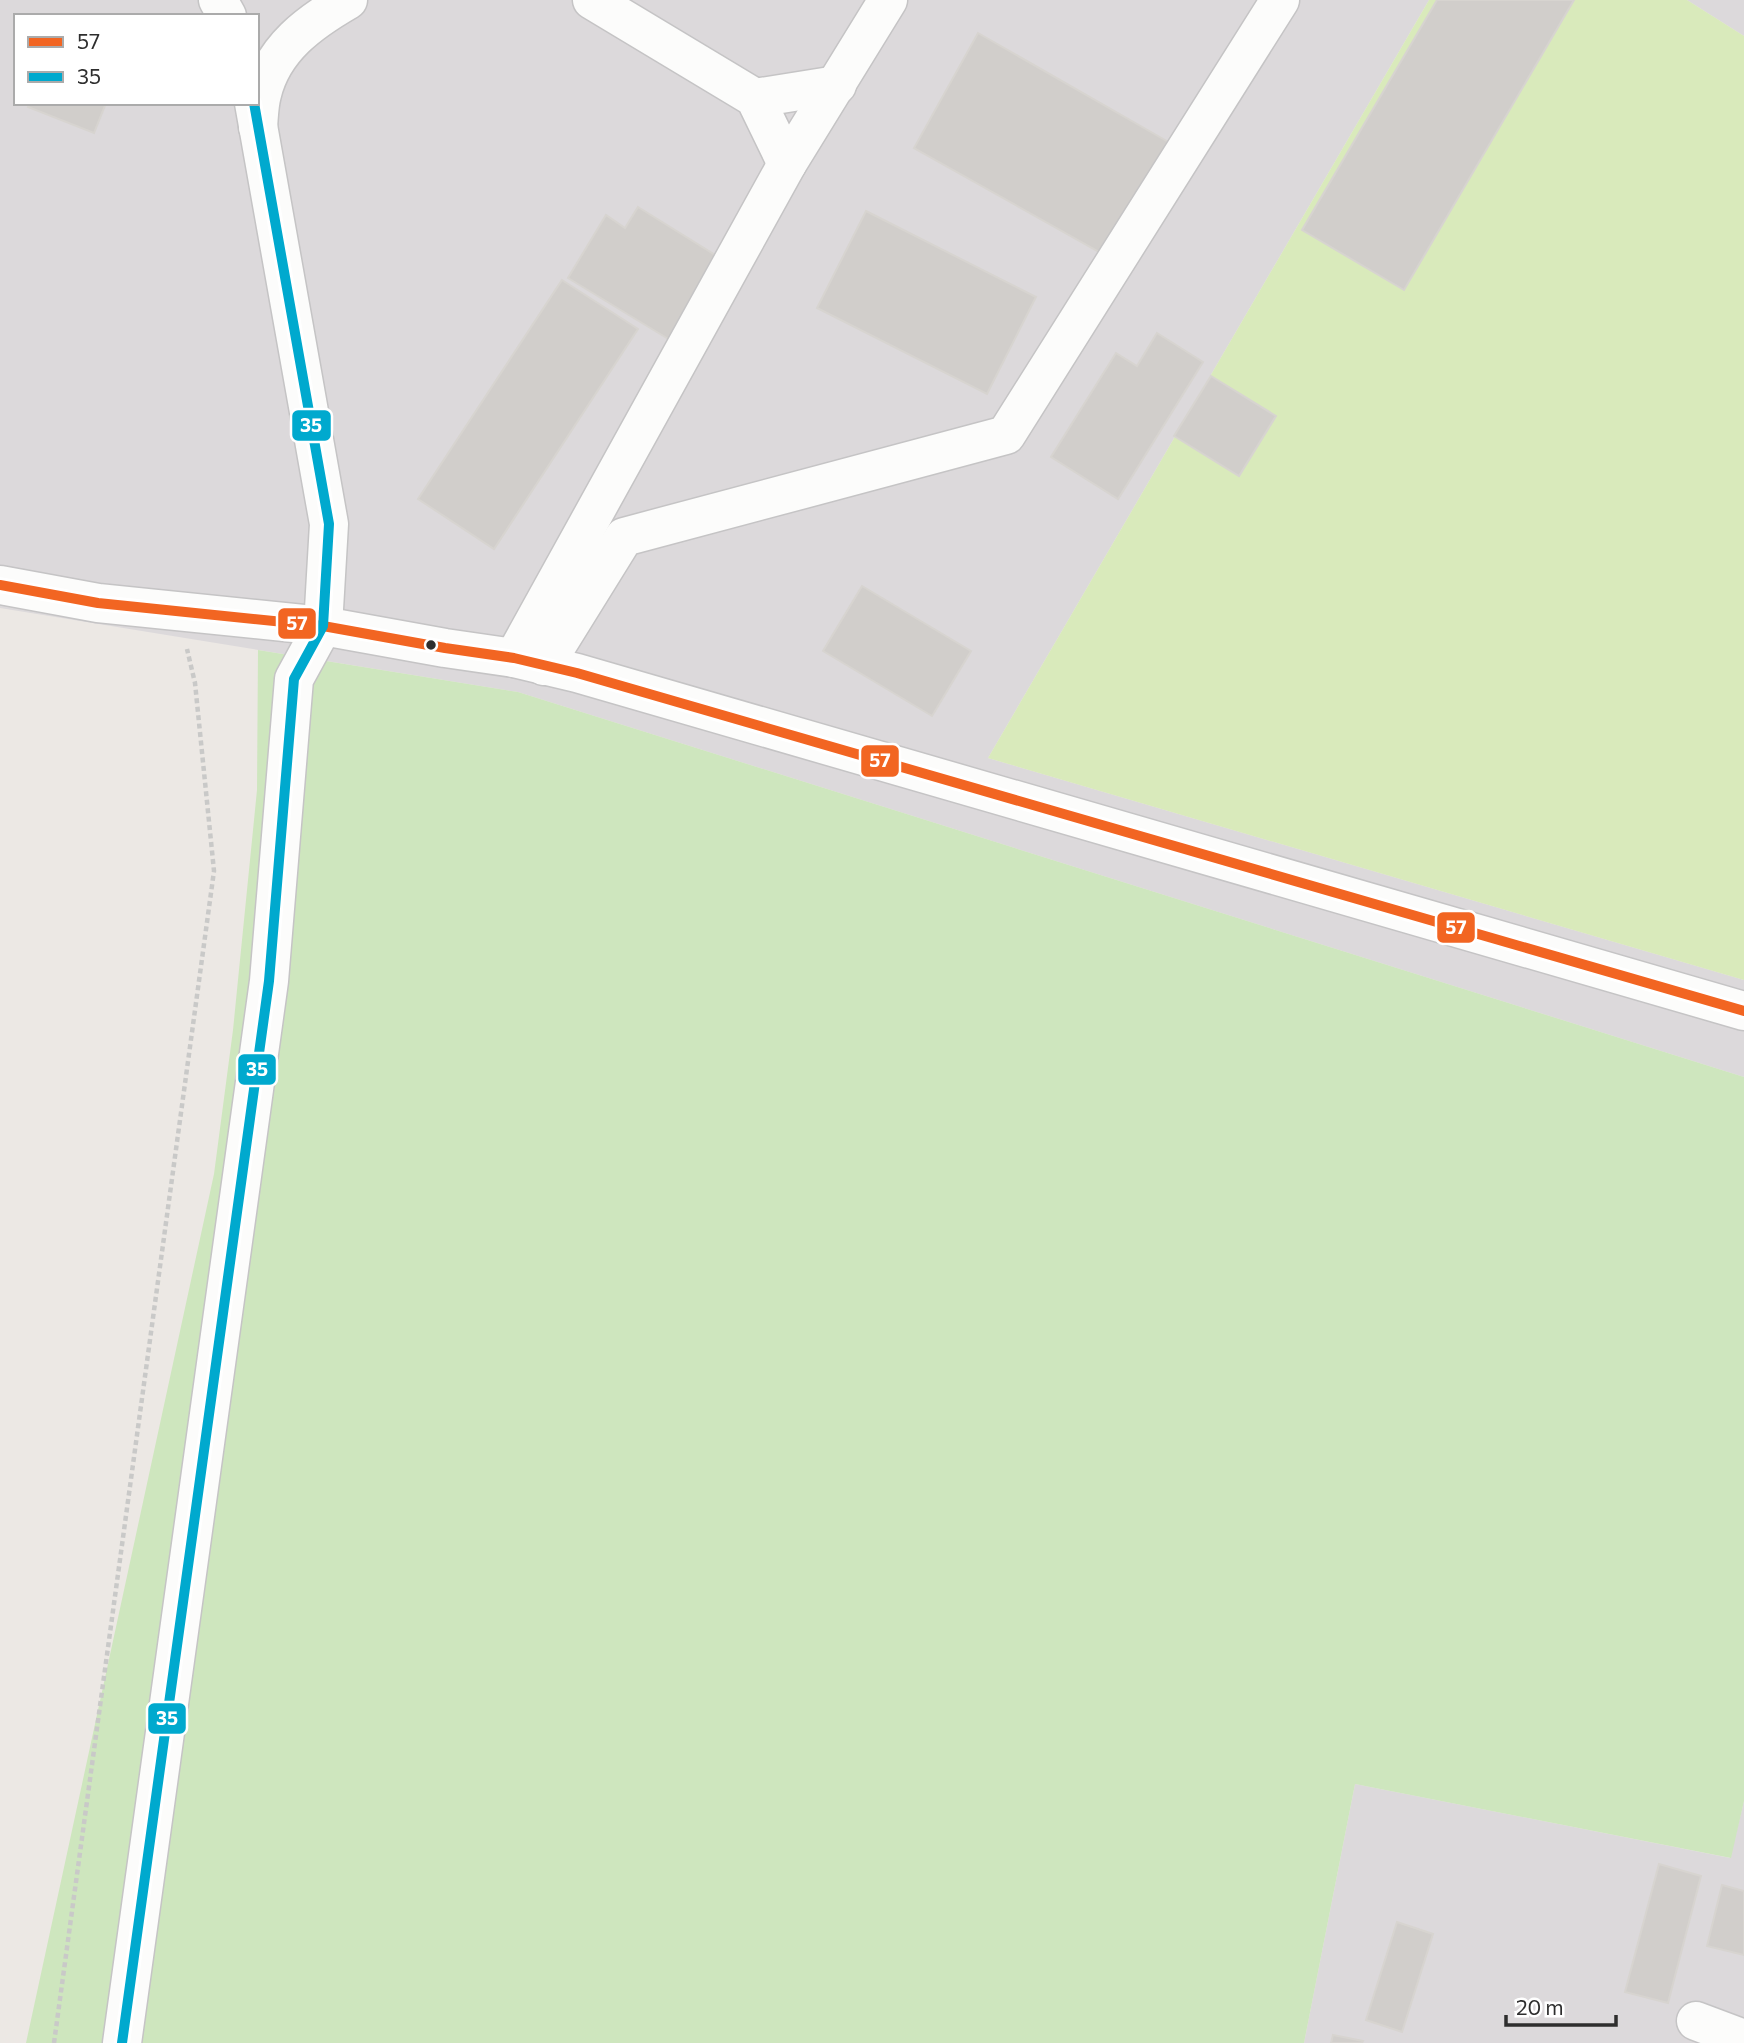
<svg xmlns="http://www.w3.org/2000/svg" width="1744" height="2043" font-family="Commissioner,sans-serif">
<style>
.industrial{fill:#dcd9db;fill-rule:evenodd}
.green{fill:#cee6be}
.pitch{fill:#d9eabb}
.building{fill:#d1cecb;stroke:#d7d4d0;stroke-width:2}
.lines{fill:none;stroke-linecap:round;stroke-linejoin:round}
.minor-casing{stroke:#c5c4c5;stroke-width:41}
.path{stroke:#c9c9c8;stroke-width:4.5;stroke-dasharray:5 3.5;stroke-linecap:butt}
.minor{stroke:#fcfcfb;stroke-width:38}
.bus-1-casing{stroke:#fff;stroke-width:16}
.bus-2-casing{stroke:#fff;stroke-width:16}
.bus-1{stroke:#f26522;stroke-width:10}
.bus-2{stroke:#00a9ce;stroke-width:10}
.bus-dot{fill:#2e2e2e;stroke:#fff;stroke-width:2.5}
.line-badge{stroke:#fff;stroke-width:2.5}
.badge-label{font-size:19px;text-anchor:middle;font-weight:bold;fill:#fff}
</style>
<rect width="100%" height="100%" fill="#ece8e4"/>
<g class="industrial">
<path d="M0,0H1429L988,758L1744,980V1077L518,692L0,608ZM16,16H257V103H16Z"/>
<polygon points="1687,0 1744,0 1744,36"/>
<polygon points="1355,1784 1730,1858 1744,1801 1744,2043 1304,2043"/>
</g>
<polygon class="green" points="258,650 518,692 1744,1077 1744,1801 1731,1858 1355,1784 1304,2043 26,2043 214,1174 233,1030 257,790"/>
<polygon class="pitch" points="1429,0 1687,0 1744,36 1744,980 988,758"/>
<g class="building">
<polygon points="1437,0 1574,0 1404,290 1302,230"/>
<polygon points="978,33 1172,144 1108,257 914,148"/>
<polygon points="30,103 106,103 94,133 28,107"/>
<polygon points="638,207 720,258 670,340 568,278 606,215 625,228"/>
<polygon points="866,211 1036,297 987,394 817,308"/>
<polygon points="562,280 638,329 494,549 418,499"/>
<polygon points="1157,333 1203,362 1118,499 1051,457 1116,353 1137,366"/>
<polygon points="1211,376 1276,416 1239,476 1174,436"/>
<polygon points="862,586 971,651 932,716 823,651"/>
<polygon points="1659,1864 1701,1876 1668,2003 1625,1992"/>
<polygon points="1722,1885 1744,1891 1744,1955 1707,1946"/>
<polygon points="1397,1922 1433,1934 1402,2032 1366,2020"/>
<polygon points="1333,2035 1363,2041 1362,2043 1331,2043"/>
</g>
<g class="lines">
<defs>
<g id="minor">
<polyline points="218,0 227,16"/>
<polyline points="592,0 755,98 787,164"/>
<polyline points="755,98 837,85"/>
<path d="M258,127C259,116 259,105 262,94C273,48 310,22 348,0"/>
<polyline points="0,585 98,603 323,626 445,648 514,658 577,673 1744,1011"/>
<polyline points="514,658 787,164 888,0"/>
<polyline points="544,666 624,537 1006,435 1280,0"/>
<polyline points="1696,2021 1736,2036 1744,2043"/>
<polyline points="122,2043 269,981 294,679 323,626 329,524 254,103"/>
</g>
</defs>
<use href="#minor" class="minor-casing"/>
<polyline class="path" points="54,2043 214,871 195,683 187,649"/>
<use href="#minor" class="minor"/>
<defs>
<polyline id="bus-1" points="0,585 98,603 323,626 445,648 514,658 577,673 1744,1011"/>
<polyline id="bus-2" points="122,2043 269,981 294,679 323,626 329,524 254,103"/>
</defs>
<use href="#bus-1" class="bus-1-casing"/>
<use href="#bus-2" class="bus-2-casing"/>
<use href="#bus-1" class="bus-1"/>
<use href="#bus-2" class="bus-2"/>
</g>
<circle class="bus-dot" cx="431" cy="645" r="6"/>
<g class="line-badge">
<rect x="291" y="409" width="41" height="33" rx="7" fill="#00a9ce"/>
<rect x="277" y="607" width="40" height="33" rx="7" fill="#f26522"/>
<rect x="860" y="744" width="40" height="34" rx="7" fill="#f26522"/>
<rect x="1436" y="911" width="40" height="33" rx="7" fill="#f26522"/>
<rect x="237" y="1053" width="40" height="33" rx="7" fill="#00a9ce"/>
<rect x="147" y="1702" width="40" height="33" rx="7" fill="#00a9ce"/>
</g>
<g class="badge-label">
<text x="311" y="432">35</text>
<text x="297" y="630">57</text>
<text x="880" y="767">57</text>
<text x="1456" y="934">57</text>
<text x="257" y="1076">35</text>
<text x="167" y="1725">35</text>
</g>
<rect x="14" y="14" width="245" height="91" fill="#ffffff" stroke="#ababab" stroke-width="2"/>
<rect x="28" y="37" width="35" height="10" fill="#f26522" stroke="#ababab" stroke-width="2"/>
<text x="77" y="49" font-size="21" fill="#2e2e2e">57</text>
<rect x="28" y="72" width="35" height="10" fill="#00a9ce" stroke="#ababab" stroke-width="2"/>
<text x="77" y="84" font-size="21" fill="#2e2e2e">35</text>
<path d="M1506 2015v10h110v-10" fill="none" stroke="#2e2e2e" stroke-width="3.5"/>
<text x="1516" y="2015" font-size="21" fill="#2e2e2e" stroke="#ffffff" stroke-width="5" paint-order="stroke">20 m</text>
</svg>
